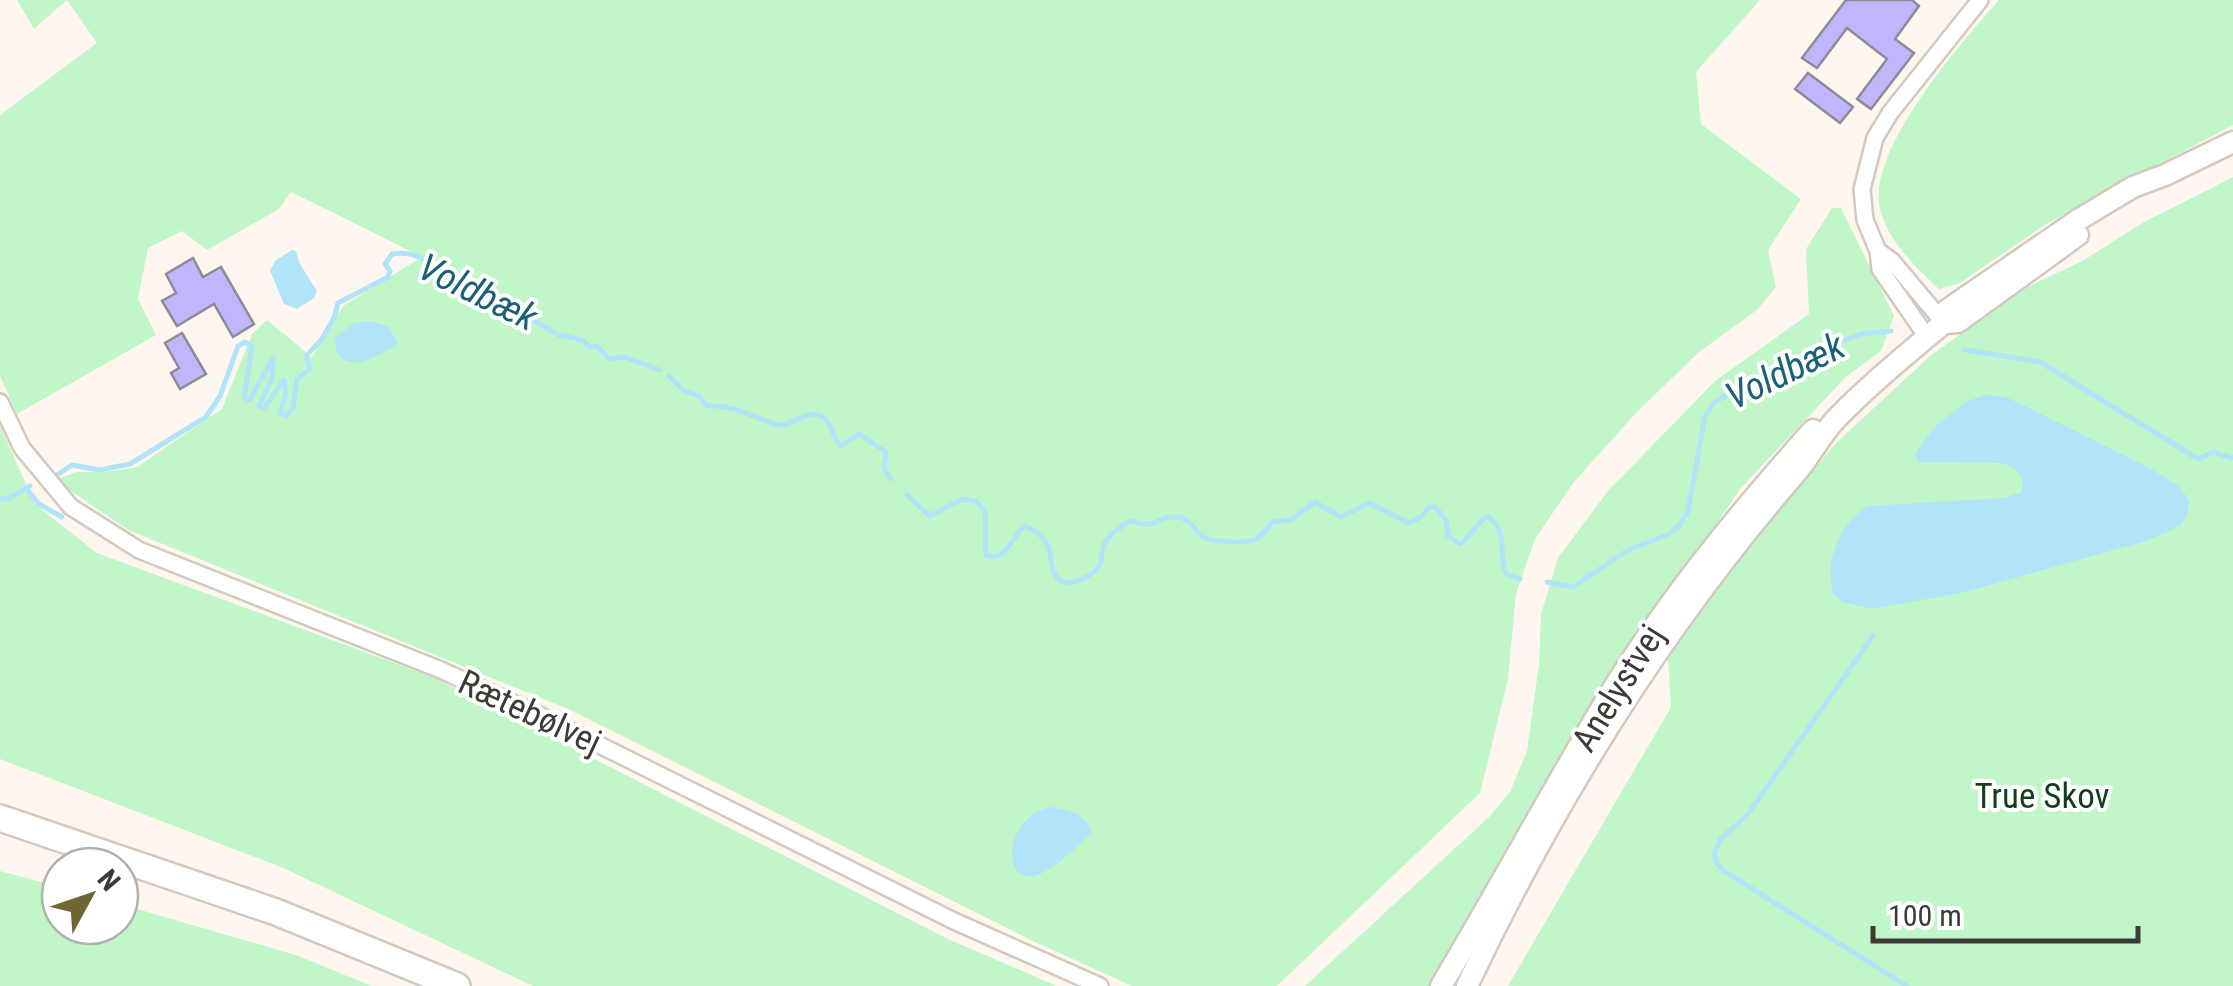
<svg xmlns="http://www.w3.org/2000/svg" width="2233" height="986" font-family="'Roboto Condensed',sans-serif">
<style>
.green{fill:#c1f7c8}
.water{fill:#b1e3f9}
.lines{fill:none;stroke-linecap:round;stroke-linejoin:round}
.stream{stroke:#b1e3f9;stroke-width:5}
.building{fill:#c1b6fc;stroke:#8d8b97;stroke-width:2.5}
.minor-casing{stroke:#d3c9bf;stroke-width:20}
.tertiary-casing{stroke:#d3c9bf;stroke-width:25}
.trunk-casing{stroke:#d3c9bf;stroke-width:30}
.minor{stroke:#fff;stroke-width:15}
.tertiary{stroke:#fff;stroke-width:20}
.trunk{stroke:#fff;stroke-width:25}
.labels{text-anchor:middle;stroke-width:8;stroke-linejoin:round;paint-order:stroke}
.street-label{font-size:35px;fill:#3e3b37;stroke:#fff}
.park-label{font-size:35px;fill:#113f1d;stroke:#fff}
.water-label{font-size:38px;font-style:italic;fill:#1b6079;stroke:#fff}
</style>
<rect width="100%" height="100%" fill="#fff7ef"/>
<g class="green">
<polygon points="17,0 1760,0 1696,72 1701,124 1801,199 1768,250 1776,287 1757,310 1699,352 1636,413 1574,482 1535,539 1516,594 1508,679 1480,793 1277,986 1132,986 1035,942 568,709 128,530 68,489 58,479 77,472 105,472 137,467 222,409 252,334 267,320 312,357 343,306 422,257 291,192 279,209 207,250 182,231 148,248 138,299 156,335 17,414 0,376 0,115 97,43 67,0 34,29"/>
<path d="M1999,0H2233V125L2048,223L1960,283L1939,289C1916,267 1888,242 1880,209C1866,151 1962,41 1999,0Z"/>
<polygon points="2233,177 2233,986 1508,986 1671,707 1668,659 1740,557 1835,444 1931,355 2025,288 2084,260 2144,222"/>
<polygon points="1832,208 1841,208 1894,316 1881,351 1846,377 1740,489 1596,703 1430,986 1305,986 1489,817 1510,792 1527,751 1539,664 1541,614 1558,558 1607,492 1715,381 1809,314 1806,249"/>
<polygon points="0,426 35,504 97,553 435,678 948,939 1057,986 533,986 281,867 0,759"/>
<polygon points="0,871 60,887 60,926 120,926 120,904 296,955 372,986 0,986"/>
</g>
<g class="water">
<polygon points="292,250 296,251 300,264 317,291 314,298 297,309 284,304 270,271 275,261"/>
<path d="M371,321L388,326L398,343C379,356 338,381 334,339L354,323Z"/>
<path d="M1987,395L2006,397L2146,466L2179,486L2189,500L2188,514L2180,526L2149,540L1961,593L1870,609L1843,602L1833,594C1824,561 1839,524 1868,506L2004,498L2022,492L2023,479L2014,468L2002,463L1919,462L1915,456C1925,432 1961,399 1987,395Z"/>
<path d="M1050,807C1068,810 1086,813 1092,833C1076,847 1055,870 1034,876C1003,884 1002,819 1050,807Z"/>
</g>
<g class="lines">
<g class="stream">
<polyline points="1965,350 2040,362 2198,459 2213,452 2233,458"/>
<path d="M669,376L684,391L699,396L707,406C732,404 753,417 774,424C789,430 803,410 819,415C832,419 832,438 841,446L859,434L886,452L884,469L891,479"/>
<path d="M57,475L72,465L99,470L130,464L206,417L220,396L238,346L245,342L252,347L244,398L250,400L273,358L272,378L259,406L264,408L284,380L286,392L280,413L286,416L293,408L297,379L310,369L306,356L322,339L334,318L338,303L388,277L390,271L385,264L392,254C413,250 438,263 449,281L466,283L492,304L506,305L559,335L582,340L590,347L597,346L609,359L625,357L659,370"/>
<polyline points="26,488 39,504 62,517"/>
<path d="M907,495L930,516L963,499L976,501L985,512L986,556C1009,560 1010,537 1025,526C1064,542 1041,568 1061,581C1071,587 1095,575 1100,564C1103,556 1101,549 1106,541C1112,532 1121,526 1130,521C1161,530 1157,515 1177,517C1189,518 1193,528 1202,536C1209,542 1247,544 1256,539C1263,536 1267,527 1273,522L1291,520L1315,502L1341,517L1369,503L1409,523L1421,517L1429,507H1435L1446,520L1448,536L1460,544C1472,536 1476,523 1487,516C1510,531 1497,552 1506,574L1520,579"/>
<polyline points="0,499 9,498 30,486"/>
<polyline points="1547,582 1573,587 1628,550 1667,535 1679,526 1688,511 1705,416 1715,402 1778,366 1861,334 1891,331"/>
<polyline points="1873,636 1748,814 1721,839 1714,853 1716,862 1724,871 1907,986"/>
</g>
</g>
<g class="building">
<polygon points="1846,0 1912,0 1919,6 1895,39 1914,53 1871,109 1857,99 1887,59 1847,28 1817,68 1802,58"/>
<polygon points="1808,73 1853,107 1840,123 1795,89"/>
<polygon points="193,258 203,277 221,267 254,324 233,337 214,304 177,326 162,301 176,293 166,274"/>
<polygon points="182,333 206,374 180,389 171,373 179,368 165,343"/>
</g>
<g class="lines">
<defs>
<g id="minor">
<polyline points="1878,251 1892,261 1944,323"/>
<polyline points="1927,337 1880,269 1878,251 1865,220 1862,189 1875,138 1890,113 1980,0"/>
<polyline points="0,402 22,448 71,507 139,550 441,670 537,714 954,921 1100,986"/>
</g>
<g id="tertiary">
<polyline points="1944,323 1958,322 2078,235"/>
<path d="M1441,986C1497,892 1549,796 1605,702C1664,604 1737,515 1813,430"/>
<path d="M1467,986C1554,802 1662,628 1795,474C1810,457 1820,436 1836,419C1869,385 1907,354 1944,323L1947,310L2078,220L2133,187L2165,175L2233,142"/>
</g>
<polyline id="trunk" points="0,818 276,912 457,986"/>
</defs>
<use href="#minor" class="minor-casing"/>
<use href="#tertiary" class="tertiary-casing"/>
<use href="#trunk" class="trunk-casing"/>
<use href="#minor" class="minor"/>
<use href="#tertiary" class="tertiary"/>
<use href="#trunk" class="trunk"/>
</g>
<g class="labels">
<g class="street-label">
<text transform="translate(1618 688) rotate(-58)" y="12">Anelystvej</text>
<text transform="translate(530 712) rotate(25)" y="12">Rætebølvej</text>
</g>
<g class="park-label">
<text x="2042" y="808">True Skov</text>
</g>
<g class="water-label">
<text transform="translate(478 292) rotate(26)" y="13">Voldbæk</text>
<text transform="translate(1785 371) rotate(-26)" y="13">Voldbæk</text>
</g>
</g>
<g transform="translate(90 896) rotate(50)"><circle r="48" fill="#ffffff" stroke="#b2b1af" stroke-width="2.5"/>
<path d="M0-8L18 38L0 25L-18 38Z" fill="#6f6633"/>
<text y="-15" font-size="28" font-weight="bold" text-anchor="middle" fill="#3e3b37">N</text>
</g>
<path d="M1873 926v15h265v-15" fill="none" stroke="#3e3b37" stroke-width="5"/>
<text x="1888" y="926" font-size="30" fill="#3e3b37" stroke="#ffffff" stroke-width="8" paint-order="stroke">100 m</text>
</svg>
